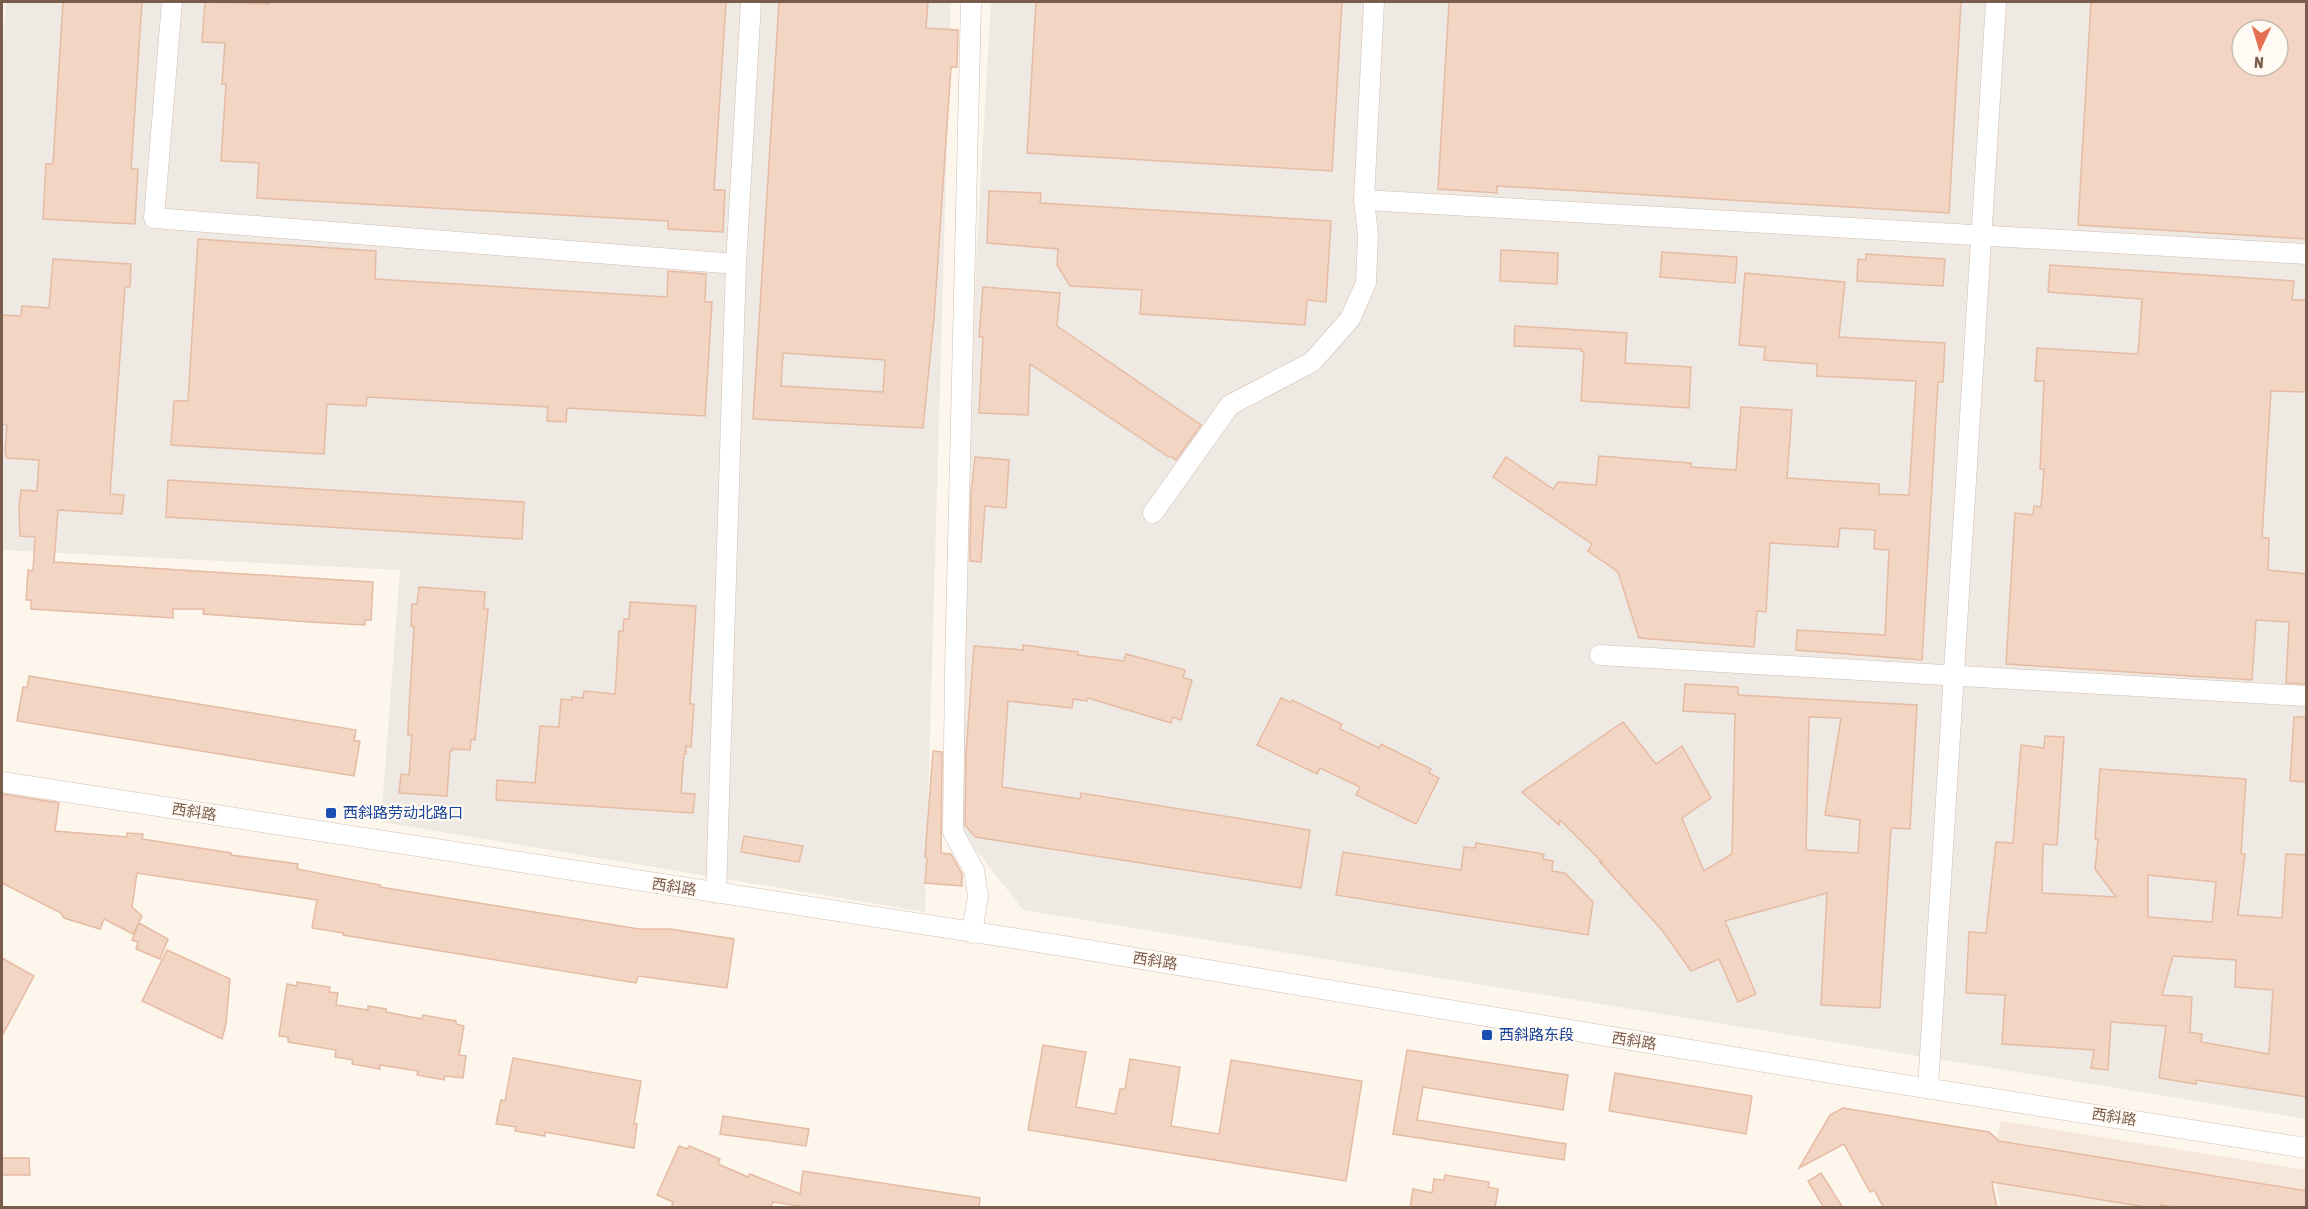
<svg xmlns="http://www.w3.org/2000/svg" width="2308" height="1209" font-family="'Asap Condensed','Noto Sans SC',sans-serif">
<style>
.residential{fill:#f5e8da}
.industrial{fill:#efe9e4;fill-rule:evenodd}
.building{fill:#f3d5c3;stroke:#e6bba3;stroke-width:1.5;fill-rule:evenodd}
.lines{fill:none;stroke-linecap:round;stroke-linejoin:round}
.minor-casing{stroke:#d1beb0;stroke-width:21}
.minor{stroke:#fff;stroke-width:20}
.transit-dot{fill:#1a4fb4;stroke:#fffaf3;stroke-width:2}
.labels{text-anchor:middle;stroke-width:4.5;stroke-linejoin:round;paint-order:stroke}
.street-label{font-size:15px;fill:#7a5c4d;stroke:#fffaf3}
.transit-label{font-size:15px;fill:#164399;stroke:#fffaf3;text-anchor:start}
</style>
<rect width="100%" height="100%" fill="#fdf6ec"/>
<polygon class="residential" points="2001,1121 2306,1170 2306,1207 2000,1207 1992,1163"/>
<g class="industrial">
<polygon points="6,2 951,2 925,912 381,822 400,570 2,550 2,59"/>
<path d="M991,2H2306V1119L1023,910L956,824L976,261ZM2242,30H2278V66H2242Z"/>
</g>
<g class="building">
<polygon points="63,2 142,2 131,169 138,169 135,224 43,219 46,164 53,164"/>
<polygon points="205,2 269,4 269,2 726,2 714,190 725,190 723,232 668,229 668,221 257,198 259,163 221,161 226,84 222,84 225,43 202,42"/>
<path d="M779,2H928L926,28L958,30L957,67H951L934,318L923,428L753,419ZM783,353L885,360L883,392L781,386Z"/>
<polygon points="1036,2 1342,2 1332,171 1027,153"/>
<polygon points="1449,2 1961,2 1949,213 1497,186 1497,193 1438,189"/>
<path d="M2091,2H2307V239L2078,225ZM2242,30H2278V66H2242Z"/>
<polygon points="989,191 1041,193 1040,203 1331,221 1326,302 1307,300 1305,325 1140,314 1142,290 1070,286 1057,265 1058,249 987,243"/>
<polygon points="198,239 376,251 375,279 667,297 668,271 706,274 705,302 712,302 705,416 567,408 566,422 547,421 548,407 367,397 366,406 327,404 324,454 171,445 174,401 188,401"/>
<polygon points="1501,250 1558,253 1557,284 1500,281"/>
<polygon points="1662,252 1737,257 1735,283 1660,277"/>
<polygon points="1866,254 1945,259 1943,286 1857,281 1858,259 1866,260"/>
<polygon points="53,259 131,264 130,287 125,287 110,494 124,495 122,514 58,510 54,562 373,582 371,620 365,620 365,625 310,622 203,614 204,609 173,609 173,618 31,609 31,600 26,600 28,570 33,571 35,537 20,536 19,508 21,490 37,491 39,460 7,458 5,451 7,425 2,424 2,315 21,316 22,306 49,308"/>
<polygon points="2050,265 2294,281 2292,300 2307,300 2307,392 2271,391 2262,538 2269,538 2268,570 2307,574 2307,684 2286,683 2289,622 2256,620 2252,680 2006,664 2015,513 2033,515 2034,506 2041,507 2044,469 2040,469 2044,381 2035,381 2037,348 2138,354 2142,299 2048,292"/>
<polygon points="1745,273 1845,282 1839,337 1945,343 1943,382 1938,382 1922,660 1796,650 1797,630 1885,635 1889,550 1874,549 1875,530 1840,528 1838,547 1770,543 1766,612 1757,611 1754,647 1639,638 1618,572 1588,551 1592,544 1493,477 1506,457 1553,489 1558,482 1596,485 1599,456 1691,463 1691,467 1736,470 1741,407 1792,410 1787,478 1879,484 1879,494 1909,495 1916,381 1817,376 1817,364 1764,360 1765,347 1739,345"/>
<polygon points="983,287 1060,293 1057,326 1201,425 1176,460 1170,456 1169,457 1030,364 1028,415 979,413 983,337 979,337"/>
<polygon points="1515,326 1627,333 1625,363 1691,367 1689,408 1581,401 1584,351 1581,351 1581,349 1514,346"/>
<polygon points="975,457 1009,460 1006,508 985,506 981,562 970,561 971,494"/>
<polygon points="168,480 524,502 522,539 166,517"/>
<polygon points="419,587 485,592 484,609 488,609 475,740 471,739 470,750 452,749 452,751 450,751 447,796 399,793 401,774 409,775 412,735 408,735 408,727 414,627 411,626 412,604 417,604"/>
<polygon points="630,602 696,606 690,701 690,704 694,704 691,747 686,746 686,754 684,754 681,793 695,794 693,813 496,800 497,780 535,783 540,726 559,727 561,699 572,700 572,697 583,698 584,691 615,694 619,631 623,631 624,619 629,619"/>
<polygon points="1023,645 1078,652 1078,655 1124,661 1126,654 1185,670 1183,678 1192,680 1181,720 1173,717 1171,723 1088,698 1087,701 1073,699 1072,708 1008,701 1002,787 1080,799 1081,793 1310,830 1301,888 975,837 965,825 966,753 974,646 1023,650"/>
<polygon points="29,676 356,730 354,741 360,741 354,776 17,721 23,687 27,688"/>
<path d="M1685,684L1738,687V695L1917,705L1910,829L1891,828L1880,1008L1821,1005L1827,893L1725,921L1756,994L1738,1002L1719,959L1691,971L1662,930L1600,862L1603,863L1560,820L1559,825L1522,792L1623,722L1656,764L1682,746L1711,798L1682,818L1704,871L1732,854L1735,714L1683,711ZM1809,717L1841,718L1825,815L1860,820L1858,853L1806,850Z"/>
<polygon points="1281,698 1291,703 1292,700 1342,724 1340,729 1379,748 1381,744 1431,769 1429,773 1439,778 1416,824 1356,795 1360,787 1320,768 1317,774 1257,745"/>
<polygon points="2294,717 2307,717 2307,782 2290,781"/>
<path d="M2045,736L2064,737L2057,845L2043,844L2042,893L2116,897L2095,869L2098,839H2095L2100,769L2246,779L2241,854H2245L2238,915L2282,918L2286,854L2307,855V1097L2196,1080V1084L2159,1078L2166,1026L2111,1022L2108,1070L2091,1068L2094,1050L2002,1044L2005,995L1966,993L1969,932L1986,933L1996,842L2013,843L2021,745L2044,748ZM2148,875L2216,882L2212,922L2148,917ZM2173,956L2236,960L2235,987L2273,990L2269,1054L2201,1042L2202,1034L2190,1032L2192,997L2162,995Z"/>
<polygon points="933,751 942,752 941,853 951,854 962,874 962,886 925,883 927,858 925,857"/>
<polygon points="2,794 59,803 55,831 127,837 127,833 143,834 142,839 231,853 231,855 298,864 297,869 380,885 380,887 639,929 670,929 734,939 727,988 638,976 636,983 343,935 343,933 312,928 317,900 137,873 132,907 142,916 133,934 104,919 100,929 64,918 61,913 2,883"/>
<polygon points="744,836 803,846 799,862 741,852"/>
<polygon points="1476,843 1544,854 1543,859 1553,861 1552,871 1565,873 1593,902 1588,935 1336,895 1343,852 1461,870 1464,847 1475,848"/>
<polygon points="139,923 168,939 160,959 136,949 138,942 132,940"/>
<polygon points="167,950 230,979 226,1024 222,1039 142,1001"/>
<polygon points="2,958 34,976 2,1036"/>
<polygon points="297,982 330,987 329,992 338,993 336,1005 368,1010 368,1006 386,1009 386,1012 422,1019 423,1015 456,1021 456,1024 464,1026 459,1055 466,1056 463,1078 445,1076 444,1080 417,1075 418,1071 380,1065 380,1069 352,1064 353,1060 335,1057 336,1050 288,1042 288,1037 279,1036 287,984 297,986"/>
<polygon points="1043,1045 1086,1052 1076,1107 1115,1114 1120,1089 1125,1089 1130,1059 1180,1067 1171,1126 1219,1134 1231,1060 1362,1081 1346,1181 1028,1130"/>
<polygon points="1407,1050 1568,1075 1563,1110 1423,1087 1417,1120 1566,1144 1564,1160 1393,1134"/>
<polygon points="513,1058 641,1081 634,1124 637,1124 634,1148 545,1132 545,1136 515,1131 516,1127 496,1124 501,1100 505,1101"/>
<polygon points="1615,1073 1752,1096 1746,1134 1609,1111"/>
<polygon points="1843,1108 1989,1132 1999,1141 2307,1191 2307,1208 2180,1208 2161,1205 2161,1208 2152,1208 1992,1182 1997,1208 1884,1208 1874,1190 1870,1192 1844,1144 1799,1168 1830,1115"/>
<polygon points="723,1116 809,1129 806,1146 720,1134"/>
<polygon points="679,1146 687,1149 689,1146 720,1159 718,1164 748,1177 750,1174 800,1194 803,1171 980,1198 979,1208 812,1208 773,1202 770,1208 671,1208 673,1202 657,1195"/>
<polygon points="2,1158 29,1158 30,1175 2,1175"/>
<polygon points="1821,1173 1843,1208 1824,1208 1808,1181"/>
<polygon points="1445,1175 1489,1182 1488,1187 1498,1189 1495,1208 1410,1208 1413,1189 1432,1193 1434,1179 1444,1180"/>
</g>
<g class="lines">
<defs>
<g id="minor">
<polyline points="172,2 154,218 736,264"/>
<polyline points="971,2 955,669 953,832 974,870 978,896 972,933"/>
<polyline points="1364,200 2306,254"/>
<polyline points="1153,513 1230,405 1312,362 1350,319 1366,283 1368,235 1364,200 1374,2"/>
<polyline points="1600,655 2306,696"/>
<polyline points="2,782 1057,945 1830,1073 2306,1148"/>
<polyline points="716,893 736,264 751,2"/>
<polyline points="1928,1087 1996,2"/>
</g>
</defs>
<use href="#minor" class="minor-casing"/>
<use href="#minor" class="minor"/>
</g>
<g class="transit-dot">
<rect x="325" y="807" width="12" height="12" rx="3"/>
<rect x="1481" y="1029" width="12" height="12" rx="3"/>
</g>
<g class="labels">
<g class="street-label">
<text transform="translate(194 812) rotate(9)" y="5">西斜路</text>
<text transform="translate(674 887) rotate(9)" y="5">西斜路</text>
<text transform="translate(1155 961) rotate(9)" y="5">西斜路</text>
<text transform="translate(1634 1041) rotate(9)" y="5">西斜路</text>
<text transform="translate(2114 1117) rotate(9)" y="5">西斜路</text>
</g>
<g class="transit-label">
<text x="343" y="818">西斜路劳动北路口</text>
<text x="1499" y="1040">西斜路东段</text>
</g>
</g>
<rect width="2308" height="1209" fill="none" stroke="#7a5c4d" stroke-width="6"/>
<g transform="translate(2260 48) rotate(184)"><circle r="28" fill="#fffaf3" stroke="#cabbb1" stroke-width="1.5"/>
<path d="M0-4.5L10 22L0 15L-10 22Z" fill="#e76f51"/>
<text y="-9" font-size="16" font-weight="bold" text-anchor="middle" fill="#7a5c4d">N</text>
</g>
</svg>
